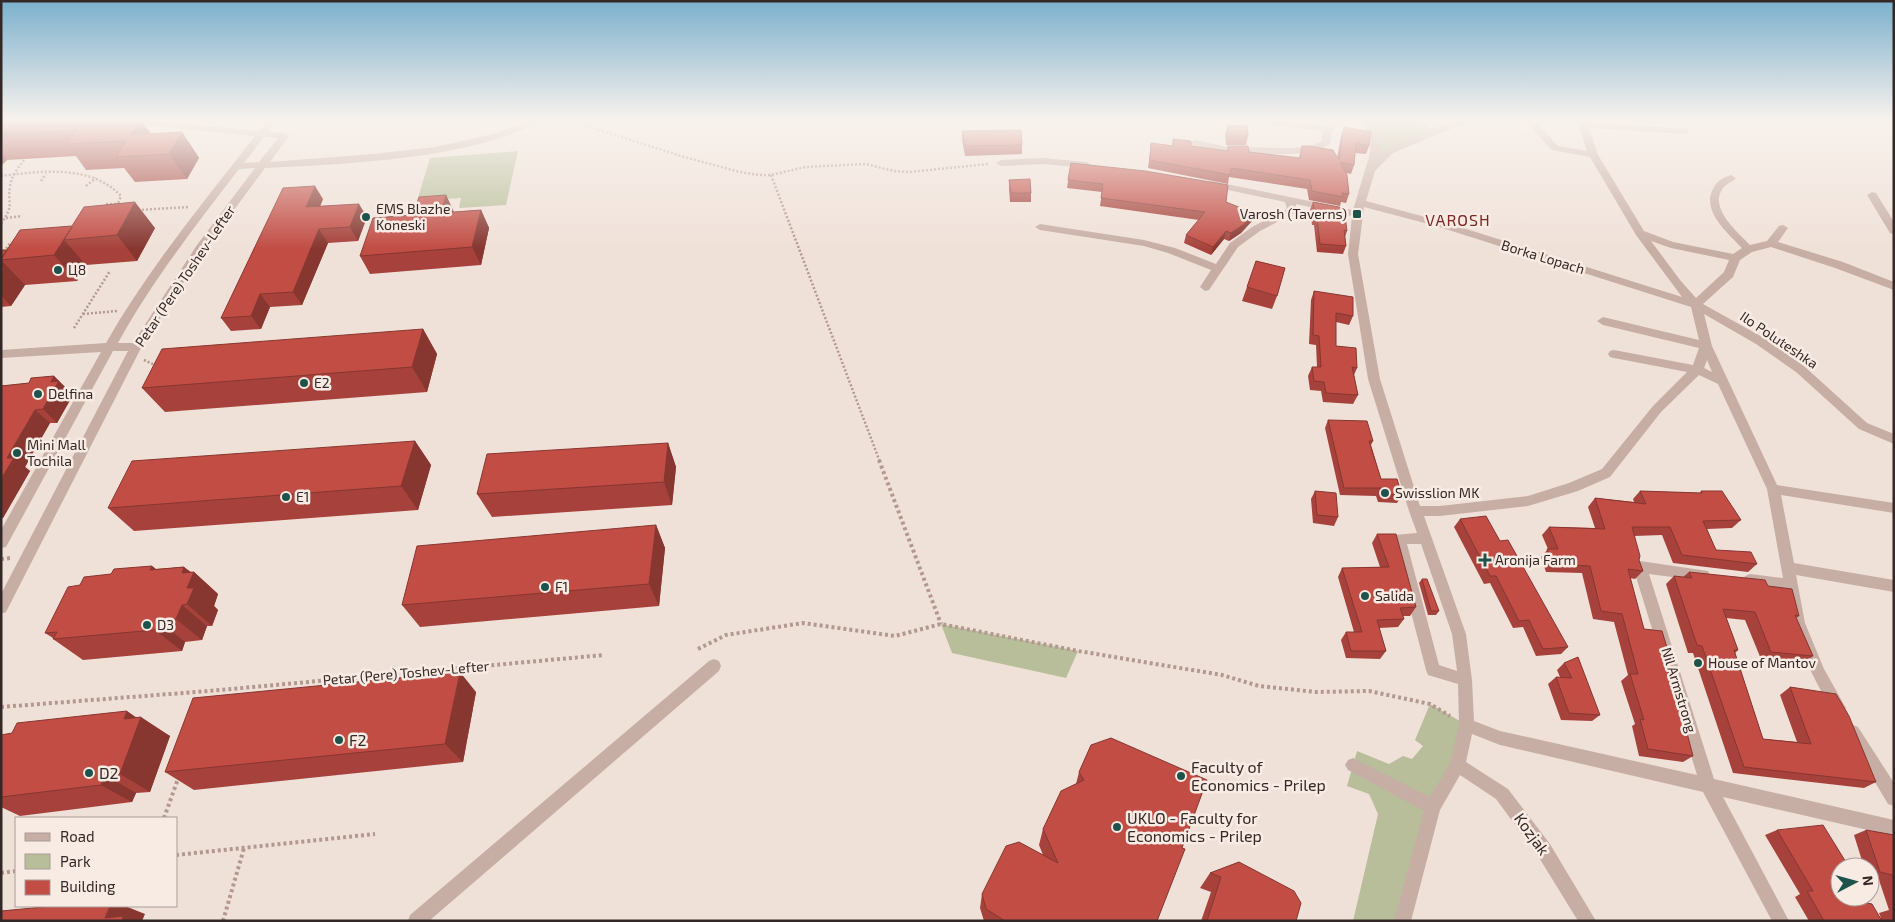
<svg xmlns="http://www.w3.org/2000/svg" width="1895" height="922" font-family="'Exo 2',sans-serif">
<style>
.green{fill:#b8be99}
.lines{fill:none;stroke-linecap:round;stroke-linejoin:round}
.path-far1{stroke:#b39890;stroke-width:2.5;stroke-dasharray:2 2;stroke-linecap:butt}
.path{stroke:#b39890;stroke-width:4;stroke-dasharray:3 3;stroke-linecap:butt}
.minor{fill:#c7aea5;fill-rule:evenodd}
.wall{fill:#a6423b}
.shaded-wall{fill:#873630}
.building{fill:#c14d45;stroke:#873630}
.poi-dot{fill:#1e534c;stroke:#f8ebe4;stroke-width:2}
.labels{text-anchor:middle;stroke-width:5;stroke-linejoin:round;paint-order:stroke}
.poi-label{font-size:14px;fill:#332826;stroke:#f8ebe4;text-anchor:start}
.street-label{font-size:14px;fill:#332826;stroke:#f8ebe4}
.quarter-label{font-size:16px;letter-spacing:1px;fill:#7e2823;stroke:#f8ebe4}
.near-poi-label{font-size:16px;fill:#332826;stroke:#f8ebe4;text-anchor:start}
.near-street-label{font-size:16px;fill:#332826;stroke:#f8ebe4}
</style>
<rect width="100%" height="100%" fill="#f0e1d8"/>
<g class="green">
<polygon points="1367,120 1417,120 1435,131 1390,151 1370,170 1372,128"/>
<polygon points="518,151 506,205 459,208 461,198 417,201 430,158"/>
<polygon points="941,624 1078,651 1066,678 952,653"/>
<polygon points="1430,704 1467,725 1433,807 1402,921 1353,921 1378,814 1369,794 1347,786 1357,751 1389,764 1403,756 1412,759 1423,746 1415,740"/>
</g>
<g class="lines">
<g class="path-far1">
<polyline points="568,120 684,157 740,172 759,175 771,175 805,167 866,164 894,171 909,172 988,164"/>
<polyline points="771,175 880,462"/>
<path d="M1,176C41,171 91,164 121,196L117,206"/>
<polyline points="41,181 46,174"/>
<polyline points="86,186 96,178"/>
<polyline points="106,204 118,204"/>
<polyline points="138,210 189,207"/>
<polyline points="6,218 22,216"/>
<path d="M1,224C15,203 7,206 10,186C12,174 20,166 26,157"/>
<polyline points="4,252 11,242"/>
<polyline points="83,314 117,311"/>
<polyline points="74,328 110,271"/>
<polyline points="144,360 157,366"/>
</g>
<g class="path">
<polyline points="879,460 941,624"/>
<polyline points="1,559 11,558"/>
<polyline points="698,649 726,635 803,623 895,636 941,624 1078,651 1222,675 1259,686 1316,692 1369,691 1430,704 1450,716"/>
<polyline points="1,707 209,691 604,655"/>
<polyline points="164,818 179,776"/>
<polyline points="176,855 375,834"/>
<polyline points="1,873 16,871"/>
<polyline points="223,921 244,848"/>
</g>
<g class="minor">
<path d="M118,120H150L259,131L267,120H277L268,132L284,133L289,136L270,162L373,154L435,147L493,134L528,120H540C533,126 521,130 512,134C440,160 342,164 265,168L205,249L141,348L6,612L1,614V594L128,351H113L6,547L1,548V530L101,352L1,358V350L106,343C148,269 203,203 255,136L123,123ZM264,137L278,138L259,162L244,163ZM255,168L197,245L133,343H118C152,281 196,225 239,169Z"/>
<polygon points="1254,120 1279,120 1326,126 1336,120 1348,120 1332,130 1330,144 1313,152 1291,154 1227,153 1192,145 1190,143 1195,140 1227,147 1291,148 1308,147 1322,141 1322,131 1259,123"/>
<path d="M1362,120H1372C1379,132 1381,142 1379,156C1396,141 1449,119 1472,120L1393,153L1375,171L1366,201L1444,222L1682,297L1636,235L1590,157L1552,150L1524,120H1534L1558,146L1587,151L1577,120H1587V122L1688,129V133L1685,134L1589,128L1598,155L1644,231L1673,242L1733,254L1742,248C1728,233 1701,211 1713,189C1716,182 1723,177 1731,175L1736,178C1732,182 1726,184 1723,188C1708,208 1738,232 1750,245L1767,241L1779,226L1783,225L1788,228L1778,242L1843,262L1894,282V290L1835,268L1771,247L1752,252L1740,260L1733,277L1703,304L1764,338L1804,366L1867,423L1894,434V444L1859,429L1796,372L1756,344L1704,314L1712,346L1777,485L1894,503V513L1781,495L1794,563L1894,580V592L1796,575L1805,623L1824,669L1846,708L1844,713L1839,715L1834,713C1809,672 1794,638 1785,590L1750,586L1745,584L1743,580L1745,576L1750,574L1783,578L1767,489L1718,384L1699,375L1661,412L1610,477L1578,491L1528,506L1440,516H1424L1466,634L1472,680L1474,721L1500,731L1697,775L1633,567L1635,563L1640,561L1708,571L1710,575L1708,579L1703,581L1649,574L1714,779L1894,820V836L1723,797L1789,921H1772L1703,792L1500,745L1472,734L1466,762L1508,789L1550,844L1596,921H1578L1538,856L1496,799L1460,775L1440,810L1411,921H1394L1424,811L1348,770L1345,765L1348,760L1353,758L1430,797L1450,763L1459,725L1458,684L1428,675L1426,670L1392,539L1394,535L1417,533L1409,511L1368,379L1348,254L1352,216L1296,204V212L1260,231L1238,247L1209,290L1205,291L1200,287L1211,270L1168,253L1144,246L1040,230L1035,227L1040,224L1144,240L1175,248L1216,264L1230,243L1252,227L1287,209L1285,202L1209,186V182L1212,181L1353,210L1369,157L1371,141ZM1364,207L1436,226L1691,307L1699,340L1603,317L1597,321L1603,325L1699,348L1693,365L1614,350L1610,351L1608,354L1610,357L1614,358L1687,372L1653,406L1602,469L1569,483L1528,496L1440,506H1420L1380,379L1358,254ZM1651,241L1671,248L1729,260L1724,272L1696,298L1680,280ZM1707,360L1712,372L1704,368ZM1407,544H1421L1452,634L1457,671L1439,665Z"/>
<polygon points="1043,158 1086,162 1091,165 1086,168 1043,164 1001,166 996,163 1001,160"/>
<polygon points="1872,192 1876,193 1894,222 1894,234 1890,233 1867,195"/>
<polygon points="714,659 719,661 721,666 719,671 429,921 408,921 410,915 709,661"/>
<polygon points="1853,725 1858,727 1894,783 1894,806 1888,804 1848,737 1845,732 1848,727"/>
</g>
</g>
<g class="wall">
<polygon points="1,120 102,121 141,120 151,134 182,132 199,158 187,179 135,182 124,168 86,170 76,156 7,160 3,164 1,165"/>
<polygon points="1228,125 1248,136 1246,145 1226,145 1225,134"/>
<polygon points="1344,127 1369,146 1366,154 1355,153 1354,165 1351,174 1346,173 1349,194 1346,203 1341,202 1340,206 1309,200 1307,189 1229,177 1228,184 1148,168 1151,143 1172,146 1173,139 1191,146 1227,151 1228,146 1249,152 1299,158 1302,146 1337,158 1341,136"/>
<polygon points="962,131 1022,145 1022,154 965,156 962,140"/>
<polygon points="1071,163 1226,202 1252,221 1241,233 1229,241 1224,239 1211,255 1184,243 1186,235 1199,220 1100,206 1102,192 1067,188"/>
<polygon points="1009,180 1031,193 1031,202 1010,202 1009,189"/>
<polygon points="446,195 454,212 481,210 489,228 481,265 370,274 360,256 413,215"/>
<polygon points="323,199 320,206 367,217 358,241 328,243 302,305 270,307 261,329 231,331 221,318"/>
<polygon points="1313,202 1347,231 1345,237 1346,246 1343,254 1317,252 1314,225 1312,225 1310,210"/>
<polygon points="155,228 137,261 86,265 77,281 25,285 11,306 1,307 1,250 7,250 20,230"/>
<polygon points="1247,287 1277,296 1272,309 1242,301"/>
<polygon points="1314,291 1353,316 1349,325 1336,322 1336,346 1357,368 1354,375 1358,395 1353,404 1323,402 1321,391 1310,390 1308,376 1312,367 1317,367 1316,345 1309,344 1311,300"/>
<polygon points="423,329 437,354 427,392 165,412 142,388"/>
<polygon points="54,376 73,395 57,423 50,423 25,467 30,471 3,518 1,518 1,386 29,383"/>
<polygon points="1328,420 1373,441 1371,445 1381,479 1402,495 1397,503 1378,502 1376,496 1340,495 1325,428"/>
<polygon points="415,441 431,465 418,510 134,531 108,508"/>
<polygon points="668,443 676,467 672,505 492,517 477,494"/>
<polygon points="1315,491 1338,517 1334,526 1313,523 1311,499"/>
<polygon points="1640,491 1700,493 1701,491 1741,520 1732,528 1707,529 1716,550 1757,564 1748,572 1673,563 1662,535 1634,536 1639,560 1643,571 1635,579 1630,578 1644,629 1669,654 1664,658 1693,756 1683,762 1639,756 1632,726 1635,724 1621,681 1628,675 1614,622 1593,619 1582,573 1546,572 1541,557 1548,549 1542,535 1549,527 1595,528 1588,507 1595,498 1634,502 1633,499"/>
<polygon points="1460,519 1500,541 1568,647 1561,654 1536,656 1523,627 1513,628 1490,583 1484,584 1454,527"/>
<polygon points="656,525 665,548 659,606 420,627 402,605"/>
<polygon points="1377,534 1416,607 1410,616 1403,616 1404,619 1398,627 1379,628 1386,651 1380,659 1346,658 1341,640 1346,632 1354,632 1338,577 1342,568 1380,567 1372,543"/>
<polygon points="152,566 156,569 184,567 191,572 194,572 218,594 214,606 218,610 212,626 207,626 202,640 185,642 182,651 83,660 53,639 53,638 45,633 80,585 111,574"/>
<polygon points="1689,572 1768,586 1799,616 1796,618 1813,656 1803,664 1761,659 1745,620 1726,618 1738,650 1735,653 1763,739 1797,742 1780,695 1790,687 1876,782 1864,788 1733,773 1693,653 1688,653 1666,584 1674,576 1683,577"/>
<polygon points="1422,579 1439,611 1436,615 1428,615 1419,583"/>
<polygon points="1564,663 1600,715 1592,721 1561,720 1548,684 1556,677 1560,677 1557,670"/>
<polygon points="476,692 463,762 194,790 165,772"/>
<polygon points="137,718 170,736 150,792 136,793 132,802 20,816 1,807 1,735"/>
<polygon points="1079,772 1182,848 1157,921 984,921 980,908 982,894 1043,855 1039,845 1043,829 1076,784"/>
<polygon points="1777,830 1840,867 1840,874 1837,875 1852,900 1881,918 1879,913 1889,910 1879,880 1870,878 1870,867 1864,867 1854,835 1866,830 1894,835 1894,921 1809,921 1795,897 1800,894 1765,835"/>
<polygon points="1239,862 1296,921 1201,921 1211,892 1200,888 1210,873"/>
</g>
<g class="shaded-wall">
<polygon points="85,120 101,120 112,134 77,130"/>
<polygon points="140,120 141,120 158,145 130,135"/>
<polygon points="182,132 199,158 187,179 169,154"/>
<polygon points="1,153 7,160 3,164 1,162"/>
<polygon points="315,186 323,199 314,221 306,207"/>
<polygon points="446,195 454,213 441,213"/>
<polygon points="135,202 155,228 137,261 117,235"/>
<polygon points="359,204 367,217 358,241 350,227"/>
<polygon points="481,210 489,228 481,265 472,247"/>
<polygon points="1254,213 1252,221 1241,233 1229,241 1231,233"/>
<polygon points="72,227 64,240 86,265 77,281 54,255"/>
<polygon points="319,229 328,243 302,305 293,292"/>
<polygon points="1226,231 1224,239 1211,255 1213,247"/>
<polygon points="1,260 25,285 11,306 1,295"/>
<polygon points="260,294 270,307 261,329 251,316"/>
<polygon points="423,329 437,354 427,392 412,367"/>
<polygon points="54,376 73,395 57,423 43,409 51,382"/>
<polygon points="35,410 50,423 25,467 30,471 3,518 1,517 1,479 7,458"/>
<polygon points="415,441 431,465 418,510 401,486"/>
<polygon points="668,443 676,467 672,505 664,482"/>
<polygon points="656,525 665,548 659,606 649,584"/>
<polygon points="152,566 178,588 150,570"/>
<polygon points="184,567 193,575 194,572 218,594 214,606 218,610 212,626 187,604 187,588 182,573"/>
<polygon points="182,605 207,626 202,640 176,619"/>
<polygon points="159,621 185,642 182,651 155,630"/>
<polygon points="460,672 476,692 463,762 445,744"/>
<polygon points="127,711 140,720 141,717 170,736 150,792 120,774 124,719"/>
<polygon points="105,775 136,793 132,802 101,785"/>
<polygon points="110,906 125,906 145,914 142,921 113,921 105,918"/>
</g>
<g class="building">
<polygon points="1,120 85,120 77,130 1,134"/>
<polygon points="129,120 140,120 130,135 182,132 169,154 116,157 126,141 66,144 83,122"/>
<polygon points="1228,125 1247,126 1248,136 1228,136"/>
<polygon points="1344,127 1371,132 1369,146 1356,143 1354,165 1340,162 1347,175 1349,194 1342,193 1343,197 1312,191 1310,180 1231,168 1230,175 1150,160 1151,143 1173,146 1173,139 1191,141 1191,146 1228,151 1228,146 1248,146 1249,152 1300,158 1302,146 1309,146 1333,150 1339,160"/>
<polygon points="1021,130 1022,145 966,146 962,131"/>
<polygon points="1071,163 1145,171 1228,185 1226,202 1254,213 1243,225 1231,233 1226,231 1213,247 1186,235 1205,212 1101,198 1103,184 1068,180"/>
<polygon points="1030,179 1031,193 1011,193 1009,180"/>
<polygon points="315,186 306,207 359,204 350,227 319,229 293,292 260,294 251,316 221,318 283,188"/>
<polygon points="446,195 441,213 481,210 472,247 360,256 373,218 413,215 419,197"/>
<polygon points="135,202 117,235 64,240 72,227 54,255 1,260 7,250 1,259 1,250 7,250 20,230 72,226 84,207"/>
<polygon points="1313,202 1344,208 1347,231 1344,230 1346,246 1320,244 1317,217 1315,217"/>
<polygon points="1256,261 1285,268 1277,296 1247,287"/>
<polygon points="1314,291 1353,297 1353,316 1336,313 1336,346 1356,348 1357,368 1352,367 1358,395 1326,393 1324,382 1314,381 1312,367 1321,367 1319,336 1313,335"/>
<polygon points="423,329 412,367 142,388 162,349"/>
<polygon points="54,376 51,382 59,381 43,409 35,410 7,458 14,458 1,479 1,386 29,383 31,378"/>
<polygon points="1328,420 1367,421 1373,441 1369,441 1381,479 1397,479 1402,495 1382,494 1381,488 1344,488"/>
<polygon points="415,441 401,486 108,508 132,461"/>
<polygon points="668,443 664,482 477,494 487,454"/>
<polygon points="1315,491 1336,493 1338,517 1317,515"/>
<polygon points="1640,491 1702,493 1701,491 1722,491 1741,520 1703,521 1716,550 1751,552 1757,564 1682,555 1670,527 1632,527 1640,556 1639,560 1643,571 1628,569 1644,629 1662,631 1669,654 1662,653 1680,706 1693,756 1648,749 1640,719 1644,720 1630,674 1638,674 1622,614 1601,611 1590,566 1553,564 1547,549 1558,549 1549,527 1605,529 1595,498 1646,504"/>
<polygon points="1486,516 1500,541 1508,540 1568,647 1543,649 1529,620 1519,621 1496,576 1490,576 1460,519"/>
<polygon points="656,525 649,584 402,605 417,546"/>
<polygon points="1377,534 1396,534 1416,607 1400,608 1404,619 1377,620 1386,651 1351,651 1346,632 1362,632 1342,568 1389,567"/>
<polygon points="152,566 150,570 184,567 182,573 194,572 187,588 194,588 187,604 182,605 176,619 159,621 155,630 53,639 57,632 45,633 68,587 80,585 84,577 111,574 114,569"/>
<polygon points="1689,572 1765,580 1768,586 1792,589 1799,616 1795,615 1813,656 1771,652 1755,612 1723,609 1738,650 1734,650 1763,739 1811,744 1790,687 1836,694 1849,716 1876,782 1744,767 1702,646 1697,645 1674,576 1692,578"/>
<polygon points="1422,579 1427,579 1439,611 1431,611"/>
<polygon points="1578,657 1600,715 1569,713 1556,677 1572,678 1564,663"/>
<polygon points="460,672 445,744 165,772 193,698"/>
<polygon points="127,711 124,719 141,717 120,774 105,775 101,785 1,797 1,735 12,733 17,723"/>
<polygon points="1111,738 1207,780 1182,848 1185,849 1157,921 1005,921 986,909 982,894 1006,846 1019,842 1058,863 1043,829 1061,791 1084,780 1079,772 1091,745"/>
<polygon points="1823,825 1849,867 1840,867 1840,870 1834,871 1840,880 1840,897 1850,897 1852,900 1872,904 1882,921 1824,921 1807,891 1813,891 1777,830"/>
<polygon points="1866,830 1894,835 1894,879 1892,875 1880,872"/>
<polygon points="1239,862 1294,891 1301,903 1296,921 1207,921 1221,877 1210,873"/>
<polygon points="54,906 110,906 105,918 123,916 122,921 1,921 1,911"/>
</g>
<linearGradient id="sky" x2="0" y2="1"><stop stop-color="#7bb0cd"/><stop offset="0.48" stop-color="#f8f2ed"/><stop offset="1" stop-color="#f8f2ed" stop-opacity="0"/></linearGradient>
<rect width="1895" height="249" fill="url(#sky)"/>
<g class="poi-dot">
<rect x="1352" y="209" width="10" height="10" rx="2.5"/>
<circle cx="366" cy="217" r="5"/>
<circle cx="58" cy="270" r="5"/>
<circle cx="304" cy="383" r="5"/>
<circle cx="38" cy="394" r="5"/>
<circle cx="17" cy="453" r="5"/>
<circle cx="1385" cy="493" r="5"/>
<circle cx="286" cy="497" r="5"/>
<path d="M1482.5 552.5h5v5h5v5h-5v5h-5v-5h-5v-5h5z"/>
<circle cx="545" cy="587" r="5"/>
<circle cx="1365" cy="596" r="5"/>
<circle cx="147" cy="625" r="5"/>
<circle cx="1698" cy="663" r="5"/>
<circle cx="339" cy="740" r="5"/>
<circle cx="89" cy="773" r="5"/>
<circle cx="1181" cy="776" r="5"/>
<circle cx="1117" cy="827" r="5"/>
</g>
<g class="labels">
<g class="poi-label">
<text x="376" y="214">EMS Blazhe<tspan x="376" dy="16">Koneski</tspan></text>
<text x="1347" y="219" text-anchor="end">Varosh (Taverns)</text>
<text x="68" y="275">Ц8</text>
<text x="314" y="388">E2</text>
<text x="48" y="399">Delfina</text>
<text x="27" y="450">Mini Mall<tspan x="27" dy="16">Tochila</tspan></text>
<text x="1395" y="498">Swisslion MK</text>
<text x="296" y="502">E1</text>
<text x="1495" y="565">Aronija Farm</text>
<text x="555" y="592">F1</text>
<text x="1375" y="601">Salida</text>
<text x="157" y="630">D3</text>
<text x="1708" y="668">House of Mantov</text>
</g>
<g class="street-label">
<text transform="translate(1543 257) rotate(17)" y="5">Borka Lopach</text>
<text transform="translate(185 276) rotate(-56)" y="5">Petar (Pere) Toshev-Lefter</text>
<text transform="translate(1779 340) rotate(34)" y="5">Ilo Poluteshka</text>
<text transform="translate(406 673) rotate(-5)" y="5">Petar (Pere) Toshev-Lefter</text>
<text transform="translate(1679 690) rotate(73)" y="5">Nil Armstrong</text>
</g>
<g class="quarter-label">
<text x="1458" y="226">VAROSH</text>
</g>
<g class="near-poi-label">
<text x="349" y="746">F2</text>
<text x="1191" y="773">Faculty of<tspan x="1191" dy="18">Economics - Prilep</tspan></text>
<text x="99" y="779">D2</text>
<text x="1127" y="824">UKLO - Faculty for<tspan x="1127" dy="18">Economics - Prilep</tspan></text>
</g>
<g class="near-street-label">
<text transform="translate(1532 834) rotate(54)" y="6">Kozjak</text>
</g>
</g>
<rect width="1895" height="922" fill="none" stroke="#332826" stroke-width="5"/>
<rect x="15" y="817" width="162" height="90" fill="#f8ebe4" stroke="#a99d98"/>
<rect x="25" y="833" width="25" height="8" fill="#c7aea5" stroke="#a99d98"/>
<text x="60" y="842" font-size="15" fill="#332826">Road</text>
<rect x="25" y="854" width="25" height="15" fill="#b8be99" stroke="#a99d98"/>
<text x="60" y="867" font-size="15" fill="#332826">Park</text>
<rect x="25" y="880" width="25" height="15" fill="#c14d45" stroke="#a99d98"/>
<text x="60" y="892" font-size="15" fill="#332826">Building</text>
<g transform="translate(1855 882) rotate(84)"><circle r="24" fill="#f8ebe4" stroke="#a99d98"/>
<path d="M0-4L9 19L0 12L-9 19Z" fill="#1e534c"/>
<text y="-8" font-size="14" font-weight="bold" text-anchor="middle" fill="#332826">N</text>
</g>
</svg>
